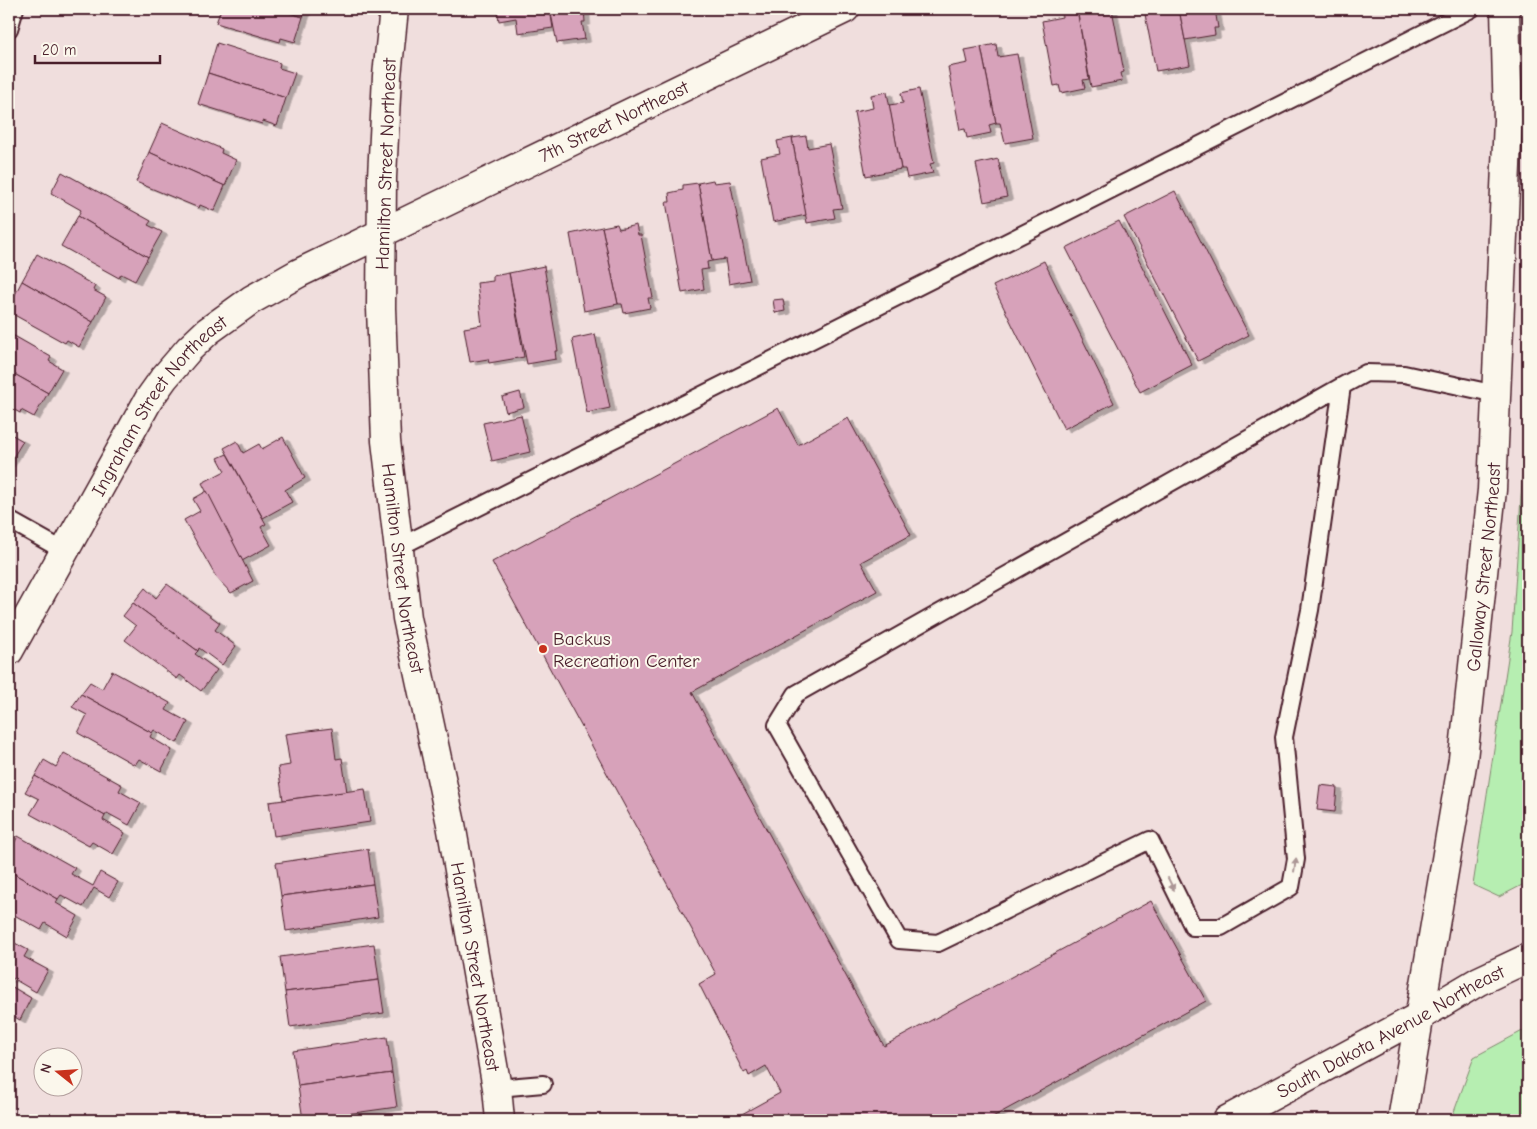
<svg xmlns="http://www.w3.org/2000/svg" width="1537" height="1129" font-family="'Comic Neue',sans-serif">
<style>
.green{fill:#b6eeb1;stroke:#80866e}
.building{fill:#d7a2ba;stroke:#4a1f2b;filter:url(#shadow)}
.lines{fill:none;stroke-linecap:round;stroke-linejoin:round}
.lane-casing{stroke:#4a1f2b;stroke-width:20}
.street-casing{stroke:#4a1f2b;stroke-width:31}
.primary-casing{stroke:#4a1f2b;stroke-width:31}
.lane{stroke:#fbf7ec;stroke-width:16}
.street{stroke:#fbf7ec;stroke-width:28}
.primary{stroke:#fbf7ec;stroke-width:28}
.oneway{fill:#ab9695}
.poi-dot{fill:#c8321e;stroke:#fbf7ec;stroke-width:2}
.labels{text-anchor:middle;stroke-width:4;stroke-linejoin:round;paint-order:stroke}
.street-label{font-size:19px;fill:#4a1f2b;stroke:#fbf7ec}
.poi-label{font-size:19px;fill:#4a1f2b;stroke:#fbf7ec;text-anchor:start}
</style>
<defs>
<filter id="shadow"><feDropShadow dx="5.5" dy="3" stdDeviation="0" flood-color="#0004"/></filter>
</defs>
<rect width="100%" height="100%" fill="#f0dedd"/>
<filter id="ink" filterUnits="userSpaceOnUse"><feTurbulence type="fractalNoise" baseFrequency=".02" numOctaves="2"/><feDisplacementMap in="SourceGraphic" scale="10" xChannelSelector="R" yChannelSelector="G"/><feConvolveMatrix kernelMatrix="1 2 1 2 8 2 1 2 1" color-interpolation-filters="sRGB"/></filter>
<g filter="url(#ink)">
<g class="green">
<polygon points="1528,392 1528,882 1499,897 1473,885 1512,632"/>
<polygon points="1528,1028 1528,1120 1451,1120 1474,1057"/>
</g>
<g class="building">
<polygon points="221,9 278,9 303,17 295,42 281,38 280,42 216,23"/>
<polygon points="278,9 306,9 303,17"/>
<polygon points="497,9 550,9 553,28 518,33 516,18 499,21"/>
<polygon points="550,9 584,9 585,22 582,22 585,39 557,43"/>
<polygon points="1061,9 1077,9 1089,79 1083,80 1085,88 1061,93 1059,85 1054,86 1042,21 1062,17"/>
<polygon points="1077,9 1092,9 1093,12 1112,9 1124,72 1120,73 1122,81 1091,87"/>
<polygon points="1144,9 1179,9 1190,65 1156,71"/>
<polygon points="1179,9 1215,9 1218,28 1214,28 1215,35 1185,40"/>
<polygon points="217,43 280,63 279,68 295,73 286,98 208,73"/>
<polygon points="996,44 998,57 1017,54 1033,138 1005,143 1000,123 996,123 981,47"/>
<polygon points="981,47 996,123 989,125 991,133 967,138 965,129 960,130 948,67 968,63 965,50"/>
<polygon points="208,73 286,98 277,126 263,121 262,124 198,104"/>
<polygon points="919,89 934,163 930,164 933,173 907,178 905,169 901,169 889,105 903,103 901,93"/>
<polygon points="887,92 901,169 866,176 854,112 873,108 871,95"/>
<polygon points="162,123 222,149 221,153 236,160 225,186 149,152"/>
<polygon points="806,136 808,148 829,144 842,208 833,209 835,218 807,223 792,138"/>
<polygon points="792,138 806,215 773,222 761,158 780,154 777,141"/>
<polygon points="149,152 225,186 214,211 200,205 199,208 136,182"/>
<polygon points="998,159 1007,197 984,202 976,164"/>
<polygon points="62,172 151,221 148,225 162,232 148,257 78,216 81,210 51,193"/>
<polygon points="713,180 714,183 730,181 750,280 729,284 725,259 712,261 698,183"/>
<polygon points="698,183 712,261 707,262 708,269 701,270 704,289 682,293 666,202 670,202 669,193 683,190 683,185"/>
<polygon points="1175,191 1249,335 1198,361 1124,217"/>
<polygon points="78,216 148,257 135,281 121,274 119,278 61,246"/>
<polygon points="1119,221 1192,365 1140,392 1066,248"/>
<polygon points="617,224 619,229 636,225 638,235 641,235 653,298 648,298 650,308 624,313 622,304 618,304 602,227"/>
<polygon points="602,227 618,304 584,311 570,234"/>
<polygon points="37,254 95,286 93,290 106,297 93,322 22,281"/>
<polygon points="1044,261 1114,403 1064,429 993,286"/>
<polygon points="544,266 558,351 555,351 556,359 527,364 509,273"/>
<polygon points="509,273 524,357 489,363 488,359 470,362 464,328 482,325 477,283 493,281 493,276"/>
<polygon points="22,281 93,322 79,347 67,340 65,343 9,312 9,306"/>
<polygon points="783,299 785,311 775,313 773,300"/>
<polygon points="9,333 51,357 49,361 62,369 48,393 9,371"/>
<polygon points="595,334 610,408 587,413 572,339"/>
<polygon points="9,371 48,393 34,417 21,410 20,413 9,407"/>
<polygon points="520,392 524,407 506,412 502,397"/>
<polygon points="778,408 798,445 848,418 911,535 861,562 877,591 692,692 884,1046 1151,901 1206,1001 987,1120 731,1120 780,1093 766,1066 749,1076 747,1071 744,1073 699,984 716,974 492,562"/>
<polygon points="521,415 530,452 492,461 483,423"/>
<polygon points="9,433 23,441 9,464"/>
<polygon points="283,437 305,478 285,490 292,502 263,518 224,448 237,441 243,453 259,444 262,449"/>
<polygon points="227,454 266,524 261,527 271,545 242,561 202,483 225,471 218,458"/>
<polygon points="207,491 253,581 231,593 216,577 184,520 200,511 193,499"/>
<polygon points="167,584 220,623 215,630 236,646 222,665 199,648 198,651 133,603 145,588 156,598"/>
<polygon points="133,603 198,651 195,654 217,670 201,691 180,675 177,679 125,640 136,626 123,616"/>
<polygon points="112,671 170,703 166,710 188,722 177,743 154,730 152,733 81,694 90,682 102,689"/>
<polygon points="81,694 152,733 150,737 172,750 161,771 139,759 135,765 78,733 87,715 72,707"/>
<polygon points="332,728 336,759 342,758 347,792 283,800 278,767 290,765 285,734"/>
<polygon points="64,753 122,785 119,791 141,803 129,825 107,813 105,816 35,776 44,760 56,767"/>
<polygon points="35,776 105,816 103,820 125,833 113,854 92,842 89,846 30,814 39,799 25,792"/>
<polygon points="1320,785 1337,787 1335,812 1317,810"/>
<polygon points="365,789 370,822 274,836 269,802"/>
<polygon points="18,836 75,868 71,874 93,886 100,872 118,882 109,897 94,888 83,907 61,895 58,899 9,871 9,853"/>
<polygon points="368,849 373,884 281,896 276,863"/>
<polygon points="9,871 58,899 56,903 78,916 67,936 45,923 41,930 9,912"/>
<polygon points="373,884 378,917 286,931 281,896"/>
<polygon points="9,940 28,950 24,957 48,970 36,992 12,978 9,980"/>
<polygon points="374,944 379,980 285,992 280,957"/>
<polygon points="379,980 384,1013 290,1027 285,992"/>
<polygon points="9,985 31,998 20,1020 9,1014"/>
<polygon points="387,1037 392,1073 298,1086 293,1051"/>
<polygon points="392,1073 397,1107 303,1120 298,1086"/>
</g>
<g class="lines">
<defs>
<g id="lane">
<polyline points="9,29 15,9"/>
<polyline points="1342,386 1310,610 1284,737 1296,859 1291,887 1221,927 1193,927 1150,840 938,943 899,940 777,725 796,694 1342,386 1366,373 1404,374 1496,394"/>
<polyline points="9,520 66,552"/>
<polyline points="399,547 1471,9"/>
<polyline points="497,1088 543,1084"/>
</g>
<g id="street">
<path id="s1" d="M394,9L387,76L382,177L381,308L386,441L407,618L451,824L497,1088L500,1120"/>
<path id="s2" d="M9,651L149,399L164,378L189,349L208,331L251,300L299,273L845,9"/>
<path id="s3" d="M1402,1120L1463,759L1492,490L1508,120L1505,9"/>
</g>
<g id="primary">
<path id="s4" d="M1227,1120L1420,1016L1479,981L1528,958"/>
</g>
</defs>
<use href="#lane" class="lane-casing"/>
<use href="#street" class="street-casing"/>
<use href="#primary" class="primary-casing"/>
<use href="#lane" class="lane"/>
<use href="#street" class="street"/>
<use href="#primary" class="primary"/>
</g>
<defs><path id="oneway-solid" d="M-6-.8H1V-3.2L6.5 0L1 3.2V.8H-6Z" transform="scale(1.25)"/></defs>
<g class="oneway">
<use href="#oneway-solid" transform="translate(1295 865) rotate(-82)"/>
<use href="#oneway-solid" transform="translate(1171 884) rotate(63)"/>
</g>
</g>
<circle class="poi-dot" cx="543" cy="649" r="5"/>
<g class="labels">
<g class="street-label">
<text dy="7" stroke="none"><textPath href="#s2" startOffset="836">7th Street Northeast</textPath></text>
<text transform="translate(385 164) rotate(-88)" y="7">Hamilton Street Northeast</text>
<text dy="7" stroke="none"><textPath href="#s2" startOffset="289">Ingraham Street Northeast</textPath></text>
<text dy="7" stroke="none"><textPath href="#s3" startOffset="559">Galloway Street Northeast</textPath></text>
<text dy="7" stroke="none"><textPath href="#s1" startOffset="561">Hamilton Street Northeast</textPath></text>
<text dy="7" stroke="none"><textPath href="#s1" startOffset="966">Hamilton Street Northeast</textPath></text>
<text dy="7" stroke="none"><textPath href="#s4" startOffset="186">South Dakota Avenue Northeast</textPath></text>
</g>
<g class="poi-label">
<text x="553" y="645">Backus<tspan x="553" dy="22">Recreation Center</tspan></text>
</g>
</g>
<rect width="1537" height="1129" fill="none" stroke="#fbf7ec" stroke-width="30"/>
<rect x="15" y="15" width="1507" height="1099" fill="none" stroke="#4a1f2b" stroke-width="2" filter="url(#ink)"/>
<g transform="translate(58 1072) rotate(287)"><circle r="24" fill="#fbf7ec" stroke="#b4a19f"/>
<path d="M0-4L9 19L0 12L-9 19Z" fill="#c8321e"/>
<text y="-8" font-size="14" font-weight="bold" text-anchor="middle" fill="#4a1f2b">N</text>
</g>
<path d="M35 55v8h125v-8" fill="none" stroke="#4a1f2b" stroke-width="2.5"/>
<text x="42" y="55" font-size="15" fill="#4a1f2b" stroke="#fbf7ec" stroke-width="4" paint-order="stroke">20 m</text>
</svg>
